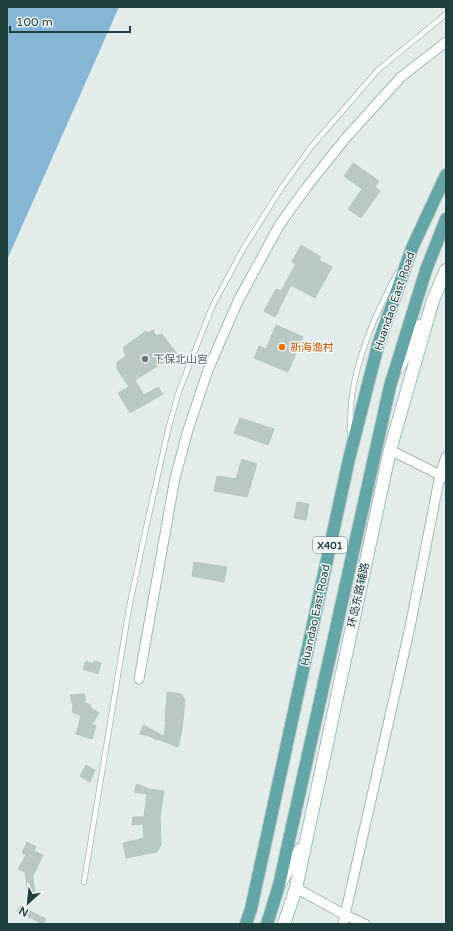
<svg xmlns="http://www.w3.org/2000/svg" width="453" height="931" font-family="'Varela Round','Noto Sans SC',sans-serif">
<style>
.water{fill:#85b6d6}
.building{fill:#b7c8c5;stroke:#b3c7c4}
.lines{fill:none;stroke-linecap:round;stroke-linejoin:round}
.lane-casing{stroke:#a4b5b4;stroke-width:6}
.street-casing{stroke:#a4b5b4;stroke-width:11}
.secondary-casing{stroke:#9fbab7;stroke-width:14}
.primary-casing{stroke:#c1c9c9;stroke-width:14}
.lane{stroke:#fff;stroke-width:4.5}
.street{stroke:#fff;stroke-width:9}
.secondary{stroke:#fff;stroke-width:12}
.primary{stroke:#63a6a5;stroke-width:12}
.food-dot{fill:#e8710a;stroke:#f2f9f8;stroke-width:1.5}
.worship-dot{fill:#6b7280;stroke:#f2f9f8;stroke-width:1.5}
.labels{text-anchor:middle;stroke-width:3;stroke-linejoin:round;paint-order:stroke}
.shield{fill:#f2f9f8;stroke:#5f7776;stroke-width:1}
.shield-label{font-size:10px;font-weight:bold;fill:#203f3f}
.street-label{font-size:11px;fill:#203f3f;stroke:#f2f9f8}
.food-label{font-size:11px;fill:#c56008;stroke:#f2f9f8;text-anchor:start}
.worship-label{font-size:11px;fill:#5b616d;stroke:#f2f9f8;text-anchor:start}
</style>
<rect width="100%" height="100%" fill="#e2edeb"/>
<polygon class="water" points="7,7 119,7 7,260"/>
<g class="building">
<polygon points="353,163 379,181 375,187 380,191 361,218 348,209 362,189 344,176"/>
<polygon points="301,245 321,257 319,260 332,267 315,298 291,285 275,317 264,311 276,289 281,291 296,264 292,262"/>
<polygon points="276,325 303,337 288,372 254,358 259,346 266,349"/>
<polygon points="153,330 156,336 162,334 177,354 135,380 144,395 158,387 163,394 130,413 118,393 129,387 117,369 117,362 126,356 123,350 125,346 146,331 147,333"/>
<polygon points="240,418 274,429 268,445 234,433"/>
<polygon points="242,459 257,464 247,497 214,491 217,476 236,479"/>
<polygon points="297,502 309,504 306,520 294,518"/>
<polygon points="194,562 227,567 224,582 192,576"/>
<polygon points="86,661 93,664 94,661 101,663 98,674 83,669"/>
<polygon points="167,692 181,694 185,700 182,730 178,747 157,739 157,740 149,736 140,734 143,725 164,736 166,721 165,721"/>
<polygon points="84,694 86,703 91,705 90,707 99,713 92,724 96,726 92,739 76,734 81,716 72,712 73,706 70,695"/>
<polygon points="86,765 95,770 90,782 80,776"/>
<polygon points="137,784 149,789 164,791 160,816 161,845 157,852 126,858 123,843 144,838 143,824 132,825 133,817 144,817 147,794 134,792"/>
<polygon points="27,842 36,847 34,851 43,855 33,876 35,895 28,896 25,872 18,869 26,855 22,853"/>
<polygon points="20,906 46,919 43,924 17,911"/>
</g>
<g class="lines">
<defs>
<g id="lane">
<path d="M350,436C350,423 350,409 352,396C358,353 377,310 398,272"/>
<polyline points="84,882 129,608 146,528 168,430 178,394 212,307 243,249 282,187 311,147 378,70 446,14"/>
</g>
<g id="street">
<polyline points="390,450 446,478"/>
<polyline points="139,679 175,478 188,430 208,370 238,301 280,224 306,188 344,140 401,77 446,42"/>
<polyline points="296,888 345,915 365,924"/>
<polyline points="343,924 410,627 440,475 446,457"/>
</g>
<g id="secondary">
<polyline points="399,367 420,326"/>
<polyline points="280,883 301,849"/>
<polyline points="284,924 296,888 390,450 433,300 446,270"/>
</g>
<g id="primary">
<polyline points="246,924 251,909 349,459 378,345 412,248 446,175"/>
<polyline points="267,924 279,885 390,386 426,270 446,219"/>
</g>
</defs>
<use href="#lane" class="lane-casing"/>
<use href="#street" class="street-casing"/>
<use href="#secondary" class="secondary-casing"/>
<use href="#primary" class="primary-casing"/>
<use href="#lane" class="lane"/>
<use href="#street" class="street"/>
<use href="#secondary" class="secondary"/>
<use href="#primary" class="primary"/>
</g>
<circle class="food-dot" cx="282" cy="347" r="4"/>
<circle class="worship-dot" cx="145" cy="359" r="4"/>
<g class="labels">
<rect class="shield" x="313" y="537" width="34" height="16" rx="3"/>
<g class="shield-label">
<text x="330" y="549">X401</text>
</g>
<g class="street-label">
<text transform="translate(394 301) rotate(-71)" y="4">Huandao East Road</text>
<text transform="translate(358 595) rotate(-78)" y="4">环岛东路辅路</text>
<text transform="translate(315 615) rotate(-78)" y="4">Huandao East Road</text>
</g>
<g class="food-label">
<text x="290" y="351">新海渔村</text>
</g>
<g class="worship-label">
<text x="153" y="363">下保北山宫</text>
</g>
</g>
<rect width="453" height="931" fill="none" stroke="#203f3f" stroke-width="16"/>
<g transform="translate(28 903) rotate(207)" stroke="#f2f9f8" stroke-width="3" paint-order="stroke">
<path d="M0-3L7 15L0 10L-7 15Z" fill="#203f3f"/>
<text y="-6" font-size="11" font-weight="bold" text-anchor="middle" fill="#203f3f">N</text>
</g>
<path d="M10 26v6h120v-6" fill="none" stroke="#203f3f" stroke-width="2"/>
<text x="16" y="26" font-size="12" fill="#203f3f" stroke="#f2f9f8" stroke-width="3" paint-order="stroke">100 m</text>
</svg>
